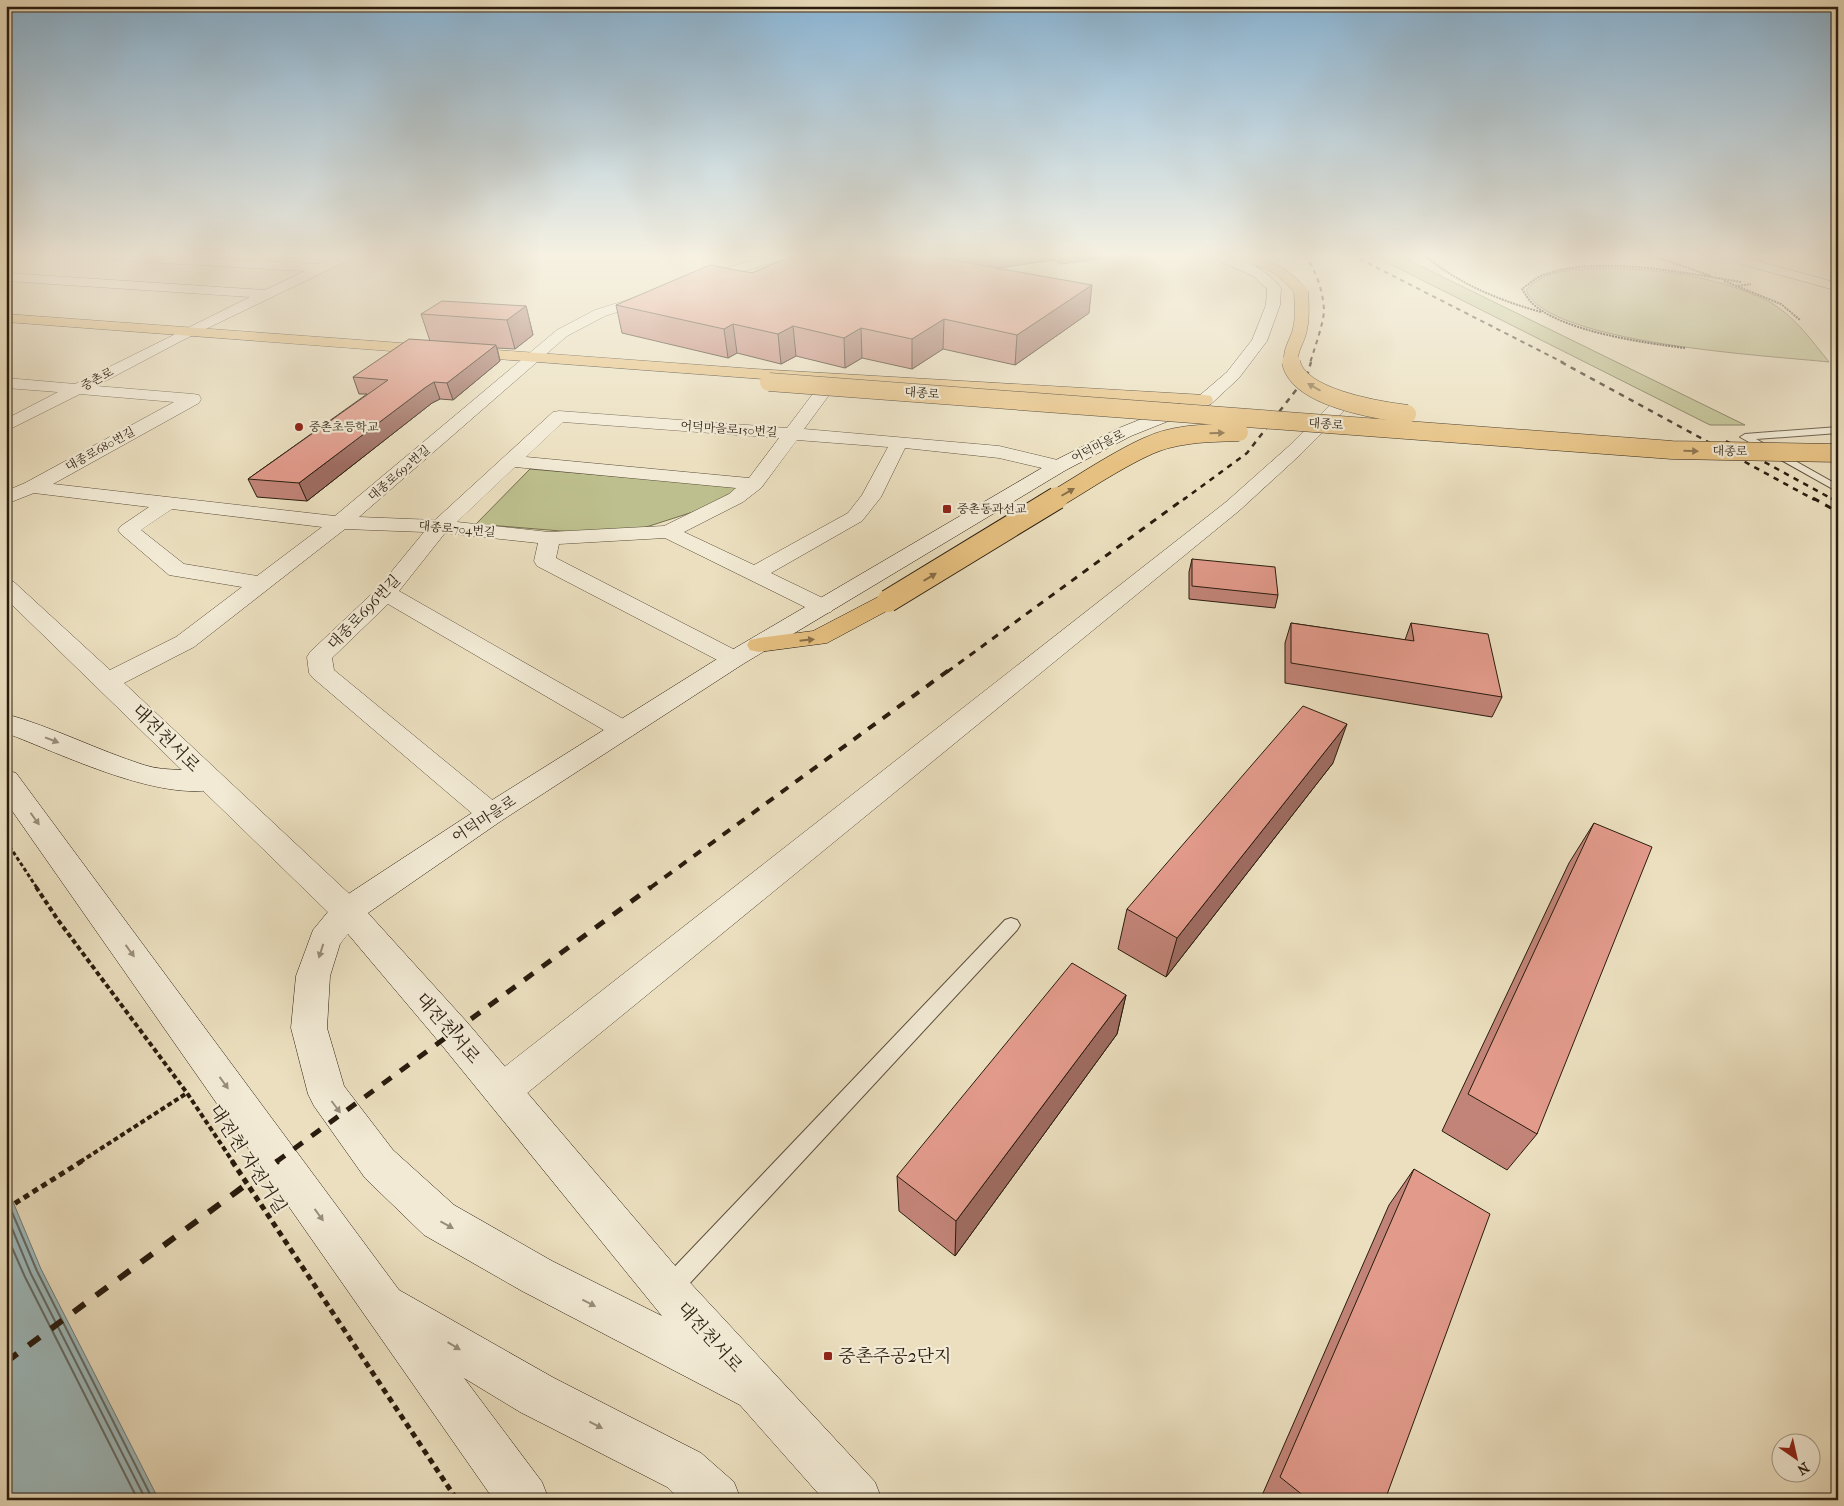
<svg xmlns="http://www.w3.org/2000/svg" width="1844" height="1506" font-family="'IM FELL French Canon','Noto Serif KR',serif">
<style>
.green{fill:#bdc08e;stroke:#736e4e}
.water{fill:#9dbabd;stroke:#6f7b77}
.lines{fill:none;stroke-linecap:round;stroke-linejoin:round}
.shore{stroke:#636b66;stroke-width:2}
.service-casing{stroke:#5a4d3a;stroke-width:2}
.minor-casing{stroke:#5a4d3a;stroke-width:1}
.secondary-casing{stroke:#291c0e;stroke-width:1}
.primary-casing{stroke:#291c0e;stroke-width:1}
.path-far3{stroke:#291c0e;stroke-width:2;stroke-dasharray:2 1;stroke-linecap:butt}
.path-far2{stroke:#291c0e;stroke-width:3;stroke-dasharray:4 2.5;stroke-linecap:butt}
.path-far1{stroke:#291c0e;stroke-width:4;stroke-dasharray:5 3;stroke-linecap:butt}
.path{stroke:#291c0e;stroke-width:5;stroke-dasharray:6 4.5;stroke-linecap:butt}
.service{fill:#f2ead5;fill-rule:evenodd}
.minor{fill:#f2ead5;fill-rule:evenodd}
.secondary{fill:#f2ead5;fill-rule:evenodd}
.primary{fill:#e6c080;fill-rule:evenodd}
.rail-far5{stroke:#291c0e;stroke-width:2;stroke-dasharray:4.5 4.5;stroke-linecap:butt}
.rail-far4{stroke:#291c0e;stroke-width:2.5;stroke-dasharray:5.5 5.5;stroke-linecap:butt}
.rail-far3{stroke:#291c0e;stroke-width:3;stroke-dasharray:7 7;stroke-linecap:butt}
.rail-far2{stroke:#291c0e;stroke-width:4;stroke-dasharray:9 9;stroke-linecap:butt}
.rail-far1{stroke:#291c0e;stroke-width:5;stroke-dasharray:11 11;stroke-linecap:butt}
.rail{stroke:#291c0e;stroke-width:6;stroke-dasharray:14 14;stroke-linecap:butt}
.primary-bridge-far2-casing{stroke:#291c0e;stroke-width:15;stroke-linecap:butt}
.primary-bridge-far1-casing{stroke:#291c0e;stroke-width:19;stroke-linecap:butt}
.primary-bridge-casing{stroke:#291c0e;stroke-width:24;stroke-linecap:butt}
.primary-bridge-far2{stroke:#e6c080;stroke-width:14}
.primary-bridge-far1{stroke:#e6c080;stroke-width:18}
.primary-bridge{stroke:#e6c080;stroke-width:22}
.wall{fill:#c28478;stroke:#291c0e}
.shaded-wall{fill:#9e6c61;stroke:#291c0e}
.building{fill:#e29a8b;stroke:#291c0e}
.oneway{fill:#886e47}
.oneway2{fill:#988d7b}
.poi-dot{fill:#8f2418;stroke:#f2ead5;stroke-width:2}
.labels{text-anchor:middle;stroke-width:4.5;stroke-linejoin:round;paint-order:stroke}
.far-street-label{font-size:12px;fill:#291c0e;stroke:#f2ead5}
.far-poi-label{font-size:12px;fill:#291c0e;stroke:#f2ead5;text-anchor:start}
.street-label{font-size:15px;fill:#291c0e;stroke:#f2ead5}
.near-street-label{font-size:18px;fill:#291c0e;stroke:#f2ead5}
.near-poi-label{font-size:18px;fill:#291c0e;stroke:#f2ead5;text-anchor:start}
</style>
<rect width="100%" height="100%" fill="#ebdfbf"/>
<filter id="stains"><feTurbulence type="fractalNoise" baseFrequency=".004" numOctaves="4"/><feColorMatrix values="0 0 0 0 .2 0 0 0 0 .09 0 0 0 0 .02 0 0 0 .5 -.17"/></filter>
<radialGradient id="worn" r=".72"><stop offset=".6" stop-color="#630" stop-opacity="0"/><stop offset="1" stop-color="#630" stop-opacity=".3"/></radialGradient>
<g class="green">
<polygon points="1372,255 1398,255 1745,425 1710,425"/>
<path d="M1601,268C1653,269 1704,274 1752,294C1759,297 1767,300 1773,304C1796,318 1812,341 1829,362C1774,356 1546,344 1526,290C1545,269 1574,270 1601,268Z"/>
<polygon points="530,469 743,487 696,511 640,529 573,532 476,524"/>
</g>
<polygon class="water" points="6,1185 41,1269 159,1500 6,1500"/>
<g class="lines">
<g class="shore">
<polyline points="6,1198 37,1271 153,1500"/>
<polyline points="6,1214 31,1274 146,1500"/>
<polyline points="6,1234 25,1277 138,1500"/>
</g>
<defs>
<g id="service">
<polygon points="1838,427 1838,433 1756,439 1838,485 1838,492 1740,437 1745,434"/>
<polygon points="1011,918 1017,920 1020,925 1017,930 677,1297 669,1301 661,1297 657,1289 661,1281 1005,920"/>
</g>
<g id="minor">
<path d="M85,255H149L319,264L340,255H355L353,258L183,340L96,386L193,394L199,395L201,399L199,403L53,484L335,516L557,330L595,310L653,292L658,293L660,296L658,299L605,316L567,336L359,517L435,520L553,412L559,411L787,428L818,387H830L832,391L804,429L999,446L1066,462L1068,466L1066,470L1059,472L999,458L905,448L881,497L862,521L771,573L831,602L835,607L831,612L823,614L815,612L665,538L559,544L556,558L743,654L746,659L743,664L734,666L725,664L537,566L534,561L538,543L445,533L399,591L632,724L636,730L632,736L623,739L614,736L388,604L332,658L334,670L501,807L506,814L501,821L491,824L481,821L313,678L309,673L307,657L310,652L378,588L424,532L345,529L194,647L124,683L358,902L363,911L358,920L347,924L336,920L6,599V580L14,582L110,670L176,637L242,587L169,575L121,534L118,530L121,526L149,507L34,493L6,504V491L25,483L174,402L80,394L6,431V419L58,392L6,388V378L75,384L250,297L6,281V273L265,290L305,271L91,259ZM563,422L779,438L749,478L526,457ZM797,440L888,447L862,495L848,513L754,565L684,532L743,502L761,488ZM515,467L736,488L729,494L664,526L549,532L457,522ZM172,509L322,527L257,576L184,564L141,530Z"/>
<polygon points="771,255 789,255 787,258 703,284 698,285 691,281 693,278"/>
<polygon points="1340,400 1346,401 1349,405 1346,409 1301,454 1240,510 515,1103 502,1108 489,1103 483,1091 489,1079 1226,502 1289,446 1334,401"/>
</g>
<g id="secondary">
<path d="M1210,255C1234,252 1266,268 1281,288L1280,305L1267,341L1239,378L1211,404L1131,436L1066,470L743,664L501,821L368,913L466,1021L683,1275L875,1482L882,1500H824L740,1405L522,1291L424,1235L365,1178L314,1106L308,1094L291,1028L296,976L313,930L336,902L481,807L725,654L1052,462L1119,428L1199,396L1227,372L1252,340L1266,305L1267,289L1253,276L1212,258ZM348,934L440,1043L662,1316L552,1261L454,1205L393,1150L344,1086L327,1028L330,976L340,944Z"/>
<polygon points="1717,255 1735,255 1838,283 1838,291 1719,258"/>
<path d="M6,714C53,727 97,750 144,765C168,773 196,767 220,774L224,781L220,788C162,804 62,754 6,733Z"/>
<polygon points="6,770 16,773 399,1290 554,1378 701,1453 734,1482 741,1500 680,1500 667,1487 520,1412 464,1378 542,1482 549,1500 494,1500 6,802"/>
</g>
<g id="primary">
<path d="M1222,255C1254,251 1289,265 1308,292L1301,296C1293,294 1283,279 1274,273C1258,264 1241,262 1224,258Z"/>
<polygon points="6,314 755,369 1205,395 1211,396 1213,400 1211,404 1205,405 776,380 6,322"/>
<polygon points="888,594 896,596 899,601 896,606 827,643 759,652 750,650 747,645 750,640 759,638 813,631 880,596"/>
</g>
</defs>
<use href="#service" class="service-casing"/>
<use href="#minor" class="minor-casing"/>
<use href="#secondary" class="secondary-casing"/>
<use href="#primary" class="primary-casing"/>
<g class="path-far3">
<path d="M1424,255C1459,284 1498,300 1541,312"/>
<polyline points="1651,255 1711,276"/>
<polyline points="1724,281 1781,304 1800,320"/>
<polyline points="1738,286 1751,284"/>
<path d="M1685,348C1645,343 1559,331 1531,302C1527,298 1525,293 1522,289C1528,285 1534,279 1541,276C1595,254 1684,273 1741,282"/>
</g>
<polyline class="path-far2" points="6,841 37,888"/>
<g class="path-far1">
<polyline points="36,887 58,920 187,1093 233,1162"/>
<polyline points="80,1162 187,1093"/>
</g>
<g class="path">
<polyline points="232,1161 457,1500"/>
<polyline points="6,1209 82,1161"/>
</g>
<use href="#service" class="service"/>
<use href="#minor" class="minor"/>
<use href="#secondary" class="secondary"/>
<use href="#primary" class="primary"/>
<g class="rail-far5">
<path d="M1304,255C1316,269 1323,291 1324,310C1324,322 1314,350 1310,363"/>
<polyline points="1352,255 1564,363"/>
</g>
<g class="rail-far4">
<polyline points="1561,362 1815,500"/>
<polyline points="1726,441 1834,500"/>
<polyline points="1183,500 1247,453 1307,376 1311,362"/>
</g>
<g class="rail-far3">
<polyline points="1813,498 1838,512"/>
<polyline points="1831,498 1838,502"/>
<polyline points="947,672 1185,498"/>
</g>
<polyline class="rail-far2" points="650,888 949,670"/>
<polyline class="rail-far1" points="276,1162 651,887"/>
<polyline class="rail" points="6,1362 278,1161"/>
<defs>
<path id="primary-bridge-far2" d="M1291,363C1289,350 1298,341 1300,329C1303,317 1302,304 1301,292"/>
<g id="primary-bridge-far1">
<path d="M1291,362C1298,398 1377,410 1407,414"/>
<polyline points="769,382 1672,450 1838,453"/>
<path d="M1054,500C1085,482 1116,460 1148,446C1175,433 1210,433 1239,432"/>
</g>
<polyline id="primary-bridge" points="888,601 1057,498"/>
</defs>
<use href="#primary-bridge-far2" class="primary-bridge-far2-casing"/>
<use href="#primary-bridge-far1" class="primary-bridge-far1-casing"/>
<use href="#primary-bridge" class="primary-bridge-casing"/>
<use href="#primary-bridge-far2" class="primary-bridge-far2"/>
<use href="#primary-bridge-far1" class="primary-bridge-far1"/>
<use href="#primary-bridge" class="primary-bridge"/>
</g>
<g class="wall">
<polygon points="795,255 1125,255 1060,264 1053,260 998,268 1089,313 1015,365 943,349 912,369 862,358 845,368 796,356 781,364 737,353 728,358 622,333 616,305 752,273"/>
<polygon points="526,306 533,335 515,349 497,348 500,361 453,400 440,399 432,403 307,501 257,497 248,479 367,394 359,394 353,377 430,341 421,314"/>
<polygon points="1192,559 1278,595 1275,608 1189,599 1189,572"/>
<polygon points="1291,623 1405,640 1411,623 1502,697 1492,717 1285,683 1285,643"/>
<polygon points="1333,763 1166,977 1118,949 1127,909"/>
<polygon points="1594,823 1537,1134 1507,1170 1442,1131 1569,863"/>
<polygon points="1126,995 1117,1034 955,1256 899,1211 897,1176"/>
<polygon points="1414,1169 1385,1500 1260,1500 1389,1205"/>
</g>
<g class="shaded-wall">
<polygon points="917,255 1054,255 1053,260 917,280"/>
<polygon points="1061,255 1125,255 1060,264"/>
<polygon points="1092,285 1089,313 1015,365 1017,335"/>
<polygon points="526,306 533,335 515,349 507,320"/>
<polygon points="944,319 943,349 912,369 912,339"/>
<polygon points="733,324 737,353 728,358 724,329"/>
<polygon points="793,326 796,356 781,364 778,334"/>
<polygon points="861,328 862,358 845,368 844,338"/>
<polygon points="496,345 500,361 453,400 447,383"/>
<polygon points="434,382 440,399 432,403 307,501 299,483 426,387"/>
<polygon points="1347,724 1333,763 1166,977 1177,938"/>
<polygon points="1126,995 1117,1034 955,1256 956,1221"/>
</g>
<g class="building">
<polygon points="795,255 923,255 1092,285 1017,335 944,319 912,339 861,328 844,338 793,326 778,334 733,324 724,329 616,305 710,265 752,273"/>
<polygon points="442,301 526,306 507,320 421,314"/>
<polygon points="409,339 496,345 447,383 434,382 426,387 299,483 248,479 388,380 353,377"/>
<polygon points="1192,559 1275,567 1278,595 1192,586"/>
<polygon points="1291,623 1414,641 1411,623 1488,634 1502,697 1291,663"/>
<polygon points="1303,706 1347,724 1177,938 1127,909"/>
<polygon points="1594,823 1652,847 1537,1134 1468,1094"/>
<polygon points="1072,963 1126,995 956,1221 897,1176"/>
<polygon points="1414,1169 1490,1214 1385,1500 1309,1500 1280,1477"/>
</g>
<defs><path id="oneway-solid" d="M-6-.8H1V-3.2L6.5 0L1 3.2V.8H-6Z" transform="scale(1.25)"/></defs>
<g class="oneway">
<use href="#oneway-solid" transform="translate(1314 387) rotate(-150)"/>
<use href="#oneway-solid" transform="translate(1217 433) rotate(-2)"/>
<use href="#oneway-solid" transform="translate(1691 451) rotate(1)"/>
<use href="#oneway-solid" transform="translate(1068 492) rotate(-30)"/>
<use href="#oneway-solid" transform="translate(930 577) rotate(-31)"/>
<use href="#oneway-solid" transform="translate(807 640) rotate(-6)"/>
</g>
<g class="oneway2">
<use href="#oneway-solid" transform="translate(52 740) rotate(21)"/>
<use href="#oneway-solid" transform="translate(35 819) rotate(54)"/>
<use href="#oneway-solid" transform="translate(130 951) rotate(54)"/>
<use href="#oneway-solid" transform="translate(321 951) rotate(108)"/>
<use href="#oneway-solid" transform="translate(224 1083) rotate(54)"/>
<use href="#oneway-solid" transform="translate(336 1107) rotate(53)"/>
<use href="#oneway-solid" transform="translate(319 1215) rotate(54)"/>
<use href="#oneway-solid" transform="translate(447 1225) rotate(29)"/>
<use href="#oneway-solid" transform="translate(589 1303) rotate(27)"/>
<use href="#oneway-solid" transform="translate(454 1346) rotate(31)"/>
<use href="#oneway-solid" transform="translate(596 1425) rotate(27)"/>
</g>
<linearGradient id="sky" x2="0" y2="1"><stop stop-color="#8ab6d7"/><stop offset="0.55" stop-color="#f6f1e2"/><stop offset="1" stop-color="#f6f1e2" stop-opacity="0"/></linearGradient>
<rect width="1844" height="465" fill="url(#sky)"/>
<g class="poi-dot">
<circle cx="299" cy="427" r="5"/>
<rect x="942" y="504" width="10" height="10" rx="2.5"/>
<rect x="823" y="1351" width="10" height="10" rx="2.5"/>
</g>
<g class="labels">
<g class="far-street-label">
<text transform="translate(97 379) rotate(-28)" y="4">중촌로</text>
<text transform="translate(922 393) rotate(4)" y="4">대종로</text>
<text transform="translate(1326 424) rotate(4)" y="4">대종로</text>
<text transform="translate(729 429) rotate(4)" y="4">어덕마을로150번길</text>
<text transform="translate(1098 446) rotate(-27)" y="4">어덕마을로</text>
<text transform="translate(100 449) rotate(-29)" y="4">대종로680번길</text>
<text transform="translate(1730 451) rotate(1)" y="4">대종로</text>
<text transform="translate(399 473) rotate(-41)" y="4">대종로692번길</text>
<text transform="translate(457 529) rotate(5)" y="4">대종로704번길</text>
</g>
<g class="far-poi-label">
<text x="309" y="431">중촌초등학교</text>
<text x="957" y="513">중촌동과선교</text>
</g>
<g class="street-label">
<text transform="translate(364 612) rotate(-46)" y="5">대종로696번길</text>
<text transform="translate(484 819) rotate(-33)" y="5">어덕마을로</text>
</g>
<g class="near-street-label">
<text transform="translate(166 738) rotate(45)" y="6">대전천서로</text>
<text transform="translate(448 1028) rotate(49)" y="6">대전천서로</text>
<text transform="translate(248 1159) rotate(57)" y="6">대전천 자전거길</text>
<text transform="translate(710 1337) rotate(48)" y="6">대전천서로</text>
</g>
<g class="near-poi-label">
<text x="838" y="1362">중촌주공2단지</text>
</g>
</g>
<rect width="1844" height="1506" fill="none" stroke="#ebdfbf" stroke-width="25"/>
<rect x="8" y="8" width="1829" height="1491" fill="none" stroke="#291c0e" stroke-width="2.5"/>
<rect x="12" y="12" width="1819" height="1481" fill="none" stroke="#291c0e"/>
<g transform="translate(1796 1458) rotate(146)"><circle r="24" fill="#f2ead5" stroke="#a29885"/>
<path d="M0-4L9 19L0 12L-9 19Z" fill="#8f2418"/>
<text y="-8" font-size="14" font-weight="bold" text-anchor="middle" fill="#291c0e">N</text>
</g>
<rect width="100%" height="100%" filter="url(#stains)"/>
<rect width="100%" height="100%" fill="url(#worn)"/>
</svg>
